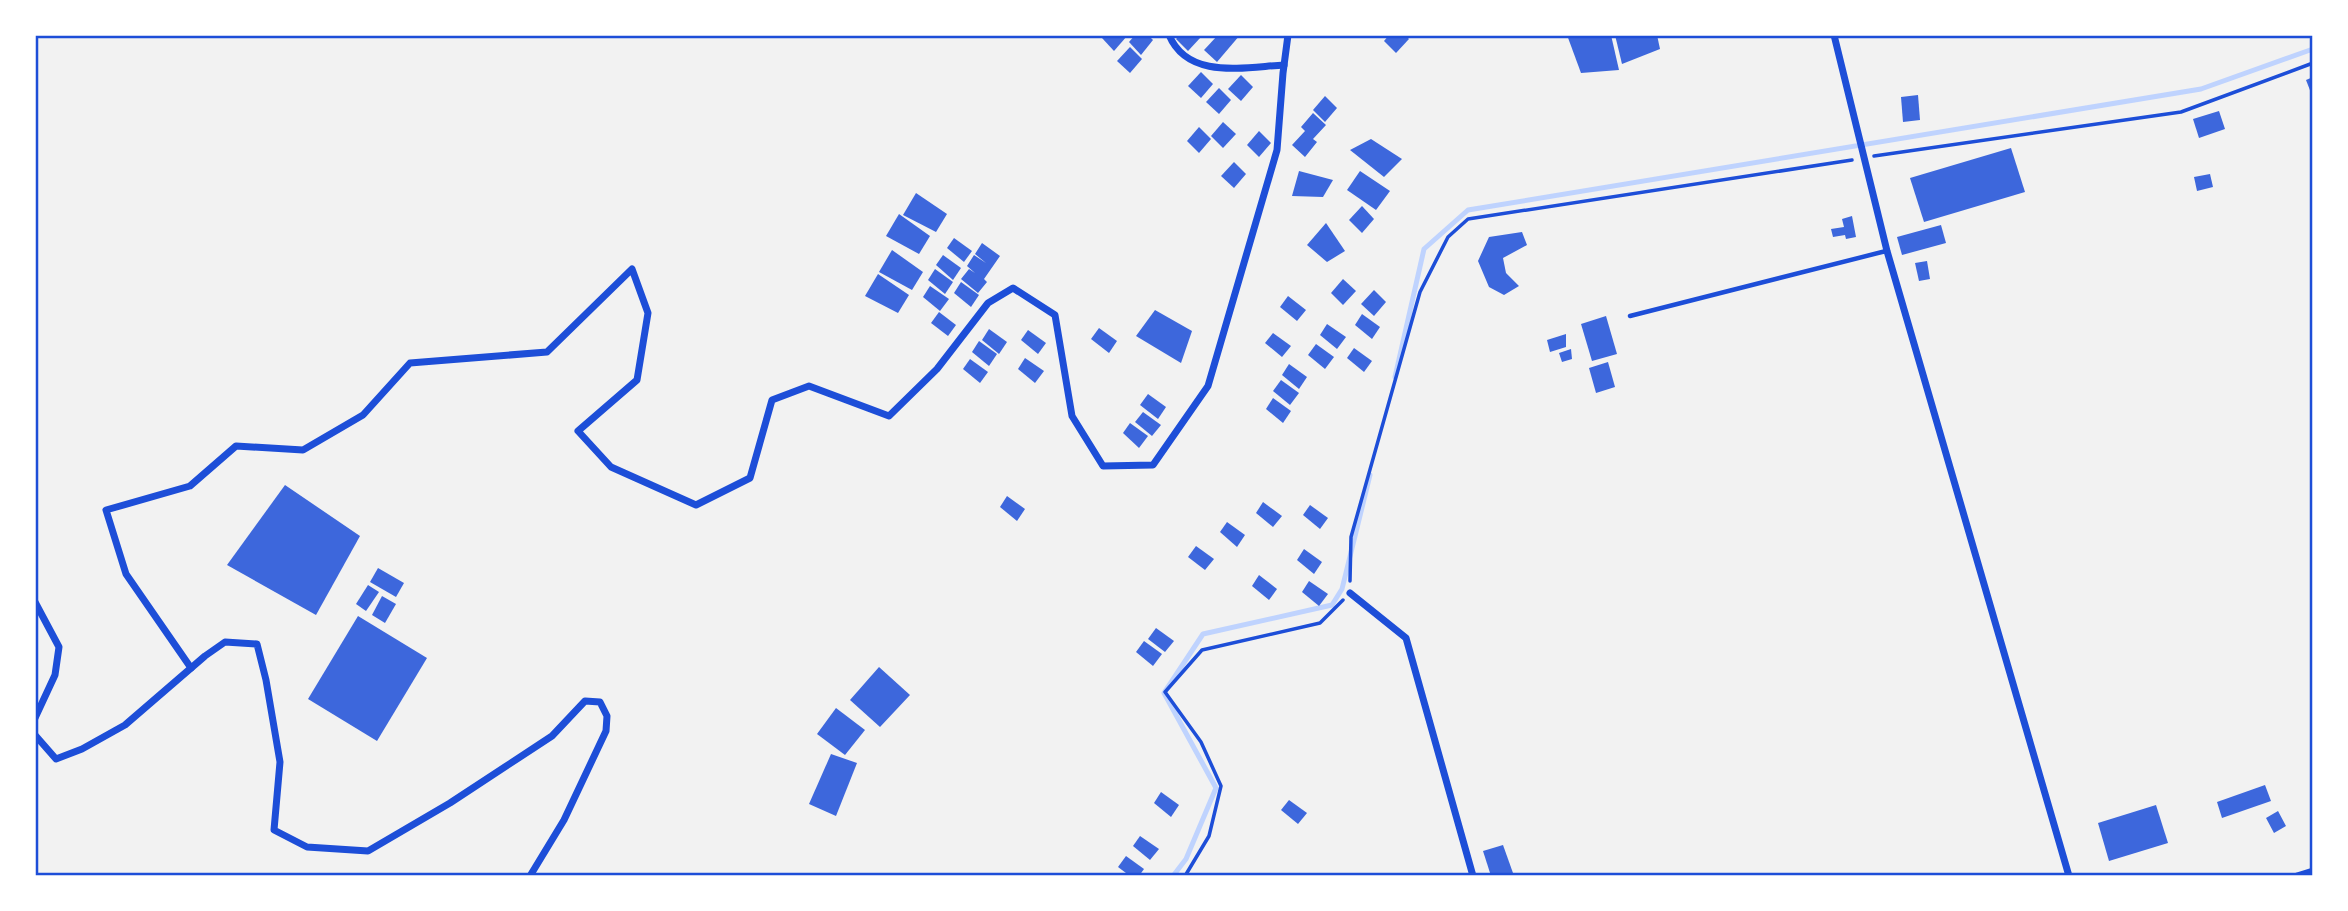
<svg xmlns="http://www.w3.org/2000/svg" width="2348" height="911" font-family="'DM Sans',sans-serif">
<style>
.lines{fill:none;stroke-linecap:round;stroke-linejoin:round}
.stream{stroke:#bfd3fe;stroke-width:5}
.building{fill:#3d67dc}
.path{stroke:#1d4ed8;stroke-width:3.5}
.service{stroke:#1d4ed8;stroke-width:4.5}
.minor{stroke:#1d4ed8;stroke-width:7}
.neatline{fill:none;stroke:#1d4ed8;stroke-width:2.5}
</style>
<rect width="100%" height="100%" fill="#f2f2f2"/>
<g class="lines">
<g class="stream">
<polyline points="1395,377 1424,249 1468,210 2201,89 2313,49"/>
<polyline points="1173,876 1186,859 1216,788 1164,693 1203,634 1332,605 1342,589 1370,475"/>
</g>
</g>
<g class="building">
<polygon points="1105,35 1125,35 1127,36 1114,51 1102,38"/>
<polygon points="1135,35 1148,35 1153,40 1141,55 1129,42"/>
<polygon points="1180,35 1199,35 1201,37 1188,51 1176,39"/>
<polygon points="1218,35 1240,35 1217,62 1204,50"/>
<polygon points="1389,35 1405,35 1409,39 1396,53 1384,41"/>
<polygon points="1567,35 1611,35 1619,70 1581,73"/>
<polygon points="1615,35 1657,35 1660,49 1622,64"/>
<polygon points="1130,47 1142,59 1130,73 1117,61"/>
<polygon points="1201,72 1213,84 1201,98 1188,86"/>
<polygon points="1241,75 1253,87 1241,101 1228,89"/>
<polygon points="2313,77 2313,98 2306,80"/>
<polygon points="1219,88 1231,100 1219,114 1206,102"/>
<polygon points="1918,95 1920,120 1903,122 1901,97"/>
<polygon points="1325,96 1337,108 1325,122 1313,110"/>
<polygon points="2219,111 2225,129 2199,138 2193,119"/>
<polygon points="1313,113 1326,125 1313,139 1317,142 1305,157 1292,145 1305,131 1301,127"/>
<polygon points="1223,122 1236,134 1223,148 1211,136"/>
<polygon points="1199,127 1211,139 1199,153 1187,141"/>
<polygon points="1259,131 1271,143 1259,157 1247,145"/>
<polygon points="1371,139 1402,159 1384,177 1350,150"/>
<polygon points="2011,148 2025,192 1924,222 1910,178"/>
<polygon points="1234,162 1246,174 1234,188 1221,176"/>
<polygon points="1299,171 1333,180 1323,197 1292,196"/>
<polygon points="1360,171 1390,191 1376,210 1347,190"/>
<polygon points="2210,174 2213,187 2197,191 2194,177"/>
<polygon points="916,193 947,214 936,232 903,215"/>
<polygon points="1362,206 1374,219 1362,233 1349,220"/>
<polygon points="899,214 930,236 919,254 886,236"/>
<polygon points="1852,216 1856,237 1846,239 1845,235 1833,237 1831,229 1844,227 1842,219"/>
<polygon points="1326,223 1345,251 1327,262 1307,245"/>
<polygon points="1941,225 1946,243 1902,255 1897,237"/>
<polygon points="1522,232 1527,245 1503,258 1506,273 1519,286 1504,295 1489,287 1478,261 1489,237"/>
<polygon points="954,238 972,251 964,262 947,248"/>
<polygon points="982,243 1000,256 984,279 987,282 978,293 961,279 969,269 975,273 967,266 974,255 986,263 975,254"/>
<polygon points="892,250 923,272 912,290 879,272"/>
<polygon points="943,255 961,268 953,280 936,265"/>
<polygon points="1927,261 1930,279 1919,281 1915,263"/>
<polygon points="935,269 953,282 945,294 928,280"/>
<polygon points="878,274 909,295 898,313 865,296"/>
<polygon points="1343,279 1356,291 1343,305 1331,293"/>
<polygon points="961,282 979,295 971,307 954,293"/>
<polygon points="930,286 949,299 940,311 923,297"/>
<polygon points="1374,290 1386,302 1374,316 1361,304"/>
<polygon points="1288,296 1306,310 1297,321 1280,307"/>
<polygon points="1155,310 1192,331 1181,363 1136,336"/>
<polygon points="939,312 956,325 948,336 931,323"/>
<polygon points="1362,314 1380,327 1372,339 1355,325"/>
<polygon points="1606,316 1617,354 1592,361 1581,324"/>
<polygon points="1327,324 1346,337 1337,349 1320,335"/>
<polygon points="1099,328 1117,341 1109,353 1091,339"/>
<polygon points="989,329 1007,342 999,354 982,340"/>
<polygon points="1028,330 1046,343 1038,354 1021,340"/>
<polygon points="1273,333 1291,346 1282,357 1265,343"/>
<polygon points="1566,334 1566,347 1550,352 1547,340"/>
<polygon points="979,341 997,354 989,366 972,352"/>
<polygon points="1316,344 1334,357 1325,369 1308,355"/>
<polygon points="1354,348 1372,361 1364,372 1347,358"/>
<polygon points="1571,349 1572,359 1562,362 1559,353"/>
<polygon points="1025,358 1044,371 1035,383 1018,369"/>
<polygon points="970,359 988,372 980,383 963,369"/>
<polygon points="1608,362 1615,387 1596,393 1589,368"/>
<polygon points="1289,364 1307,377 1299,389 1282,375"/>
<polygon points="1281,380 1299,393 1290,405 1273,391"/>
<polygon points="1148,394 1166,407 1158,419 1140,405"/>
<polygon points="1273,398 1291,411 1283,423 1266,409"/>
<polygon points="1143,412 1161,425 1152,436 1135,422"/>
<polygon points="1130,423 1148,436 1139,448 1123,433"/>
<polygon points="285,485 360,536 316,615 227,565"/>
<polygon points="1007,496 1025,509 1017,521 1000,507"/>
<polygon points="1263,502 1282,516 1273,527 1256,513"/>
<polygon points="1310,505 1328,518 1320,529 1303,515"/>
<polygon points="1227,522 1245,535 1237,547 1220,532"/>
<polygon points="1196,546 1214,559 1205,570 1188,557"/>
<polygon points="1304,549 1322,562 1314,574 1297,560"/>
<polygon points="378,568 404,583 396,597 370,582"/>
<polygon points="1259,575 1277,589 1269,600 1252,586"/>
<polygon points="1309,581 1328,594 1319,606 1302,592"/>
<polygon points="368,585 379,592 366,611 356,604"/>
<polygon points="382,596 396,604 385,623 372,615"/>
<polygon points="358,616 427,658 377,741 308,699"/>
<polygon points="1156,628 1174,641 1165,652 1148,639"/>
<polygon points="1144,641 1162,654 1153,666 1136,652"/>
<polygon points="879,667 910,695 880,727 850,700"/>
<polygon points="836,708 865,730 845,755 817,734"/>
<polygon points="831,754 857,763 836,816 809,804"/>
<polygon points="2265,785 2271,801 2222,818 2217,802"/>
<polygon points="1161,792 1179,805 1171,817 1154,803"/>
<polygon points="1289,800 1307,813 1298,824 1281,810"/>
<polygon points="2156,805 2168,843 2109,861 2098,823"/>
<polygon points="2278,811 2286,826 2274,833 2266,818"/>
<polygon points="1140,836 1159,849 1150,860 1133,846"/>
<polygon points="1503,845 1513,873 1491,876 1483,851"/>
<polygon points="1126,856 1144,869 1139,876 1130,876 1118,867"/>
</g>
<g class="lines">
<g class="path">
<polyline points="1874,156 2181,112 2313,63"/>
<polyline points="1350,581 1351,537 1420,292 1448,237 1468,219 1852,160"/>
<polyline points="1185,876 1209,836 1221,786 1201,742 1165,692 1202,650 1320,623 1343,600"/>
</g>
<polyline class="service" points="1630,316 1886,251"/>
<g class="minor">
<path d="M1169,35C1188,80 1244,67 1284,65"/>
<polyline points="1834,35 1887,251 2069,876"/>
<polyline points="1350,593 1406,638 1473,876"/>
<polyline points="35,602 59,647 55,675 35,718"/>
<polyline points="191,668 126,574 106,510 190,486 236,446 303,450 363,415 410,363 547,352 632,269 648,313 637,380 578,431 611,467 696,505 750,478 772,400 809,386 889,416 937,369 988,303 1013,288 1055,315 1072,416 1103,466 1153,465 1208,386 1277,150 1283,73 1288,35"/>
<polyline points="35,735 56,759 82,749 125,725 205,656 225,642 257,644 266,680 280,762 274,830 307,847 368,851 450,803 552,736 585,701 600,702 607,716 606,731 564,820 530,876"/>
<polyline points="2297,876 2313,871"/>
</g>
</g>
<rect width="2348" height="911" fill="none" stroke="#ffffff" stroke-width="74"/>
<rect x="37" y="37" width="2274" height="837" class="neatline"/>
</svg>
